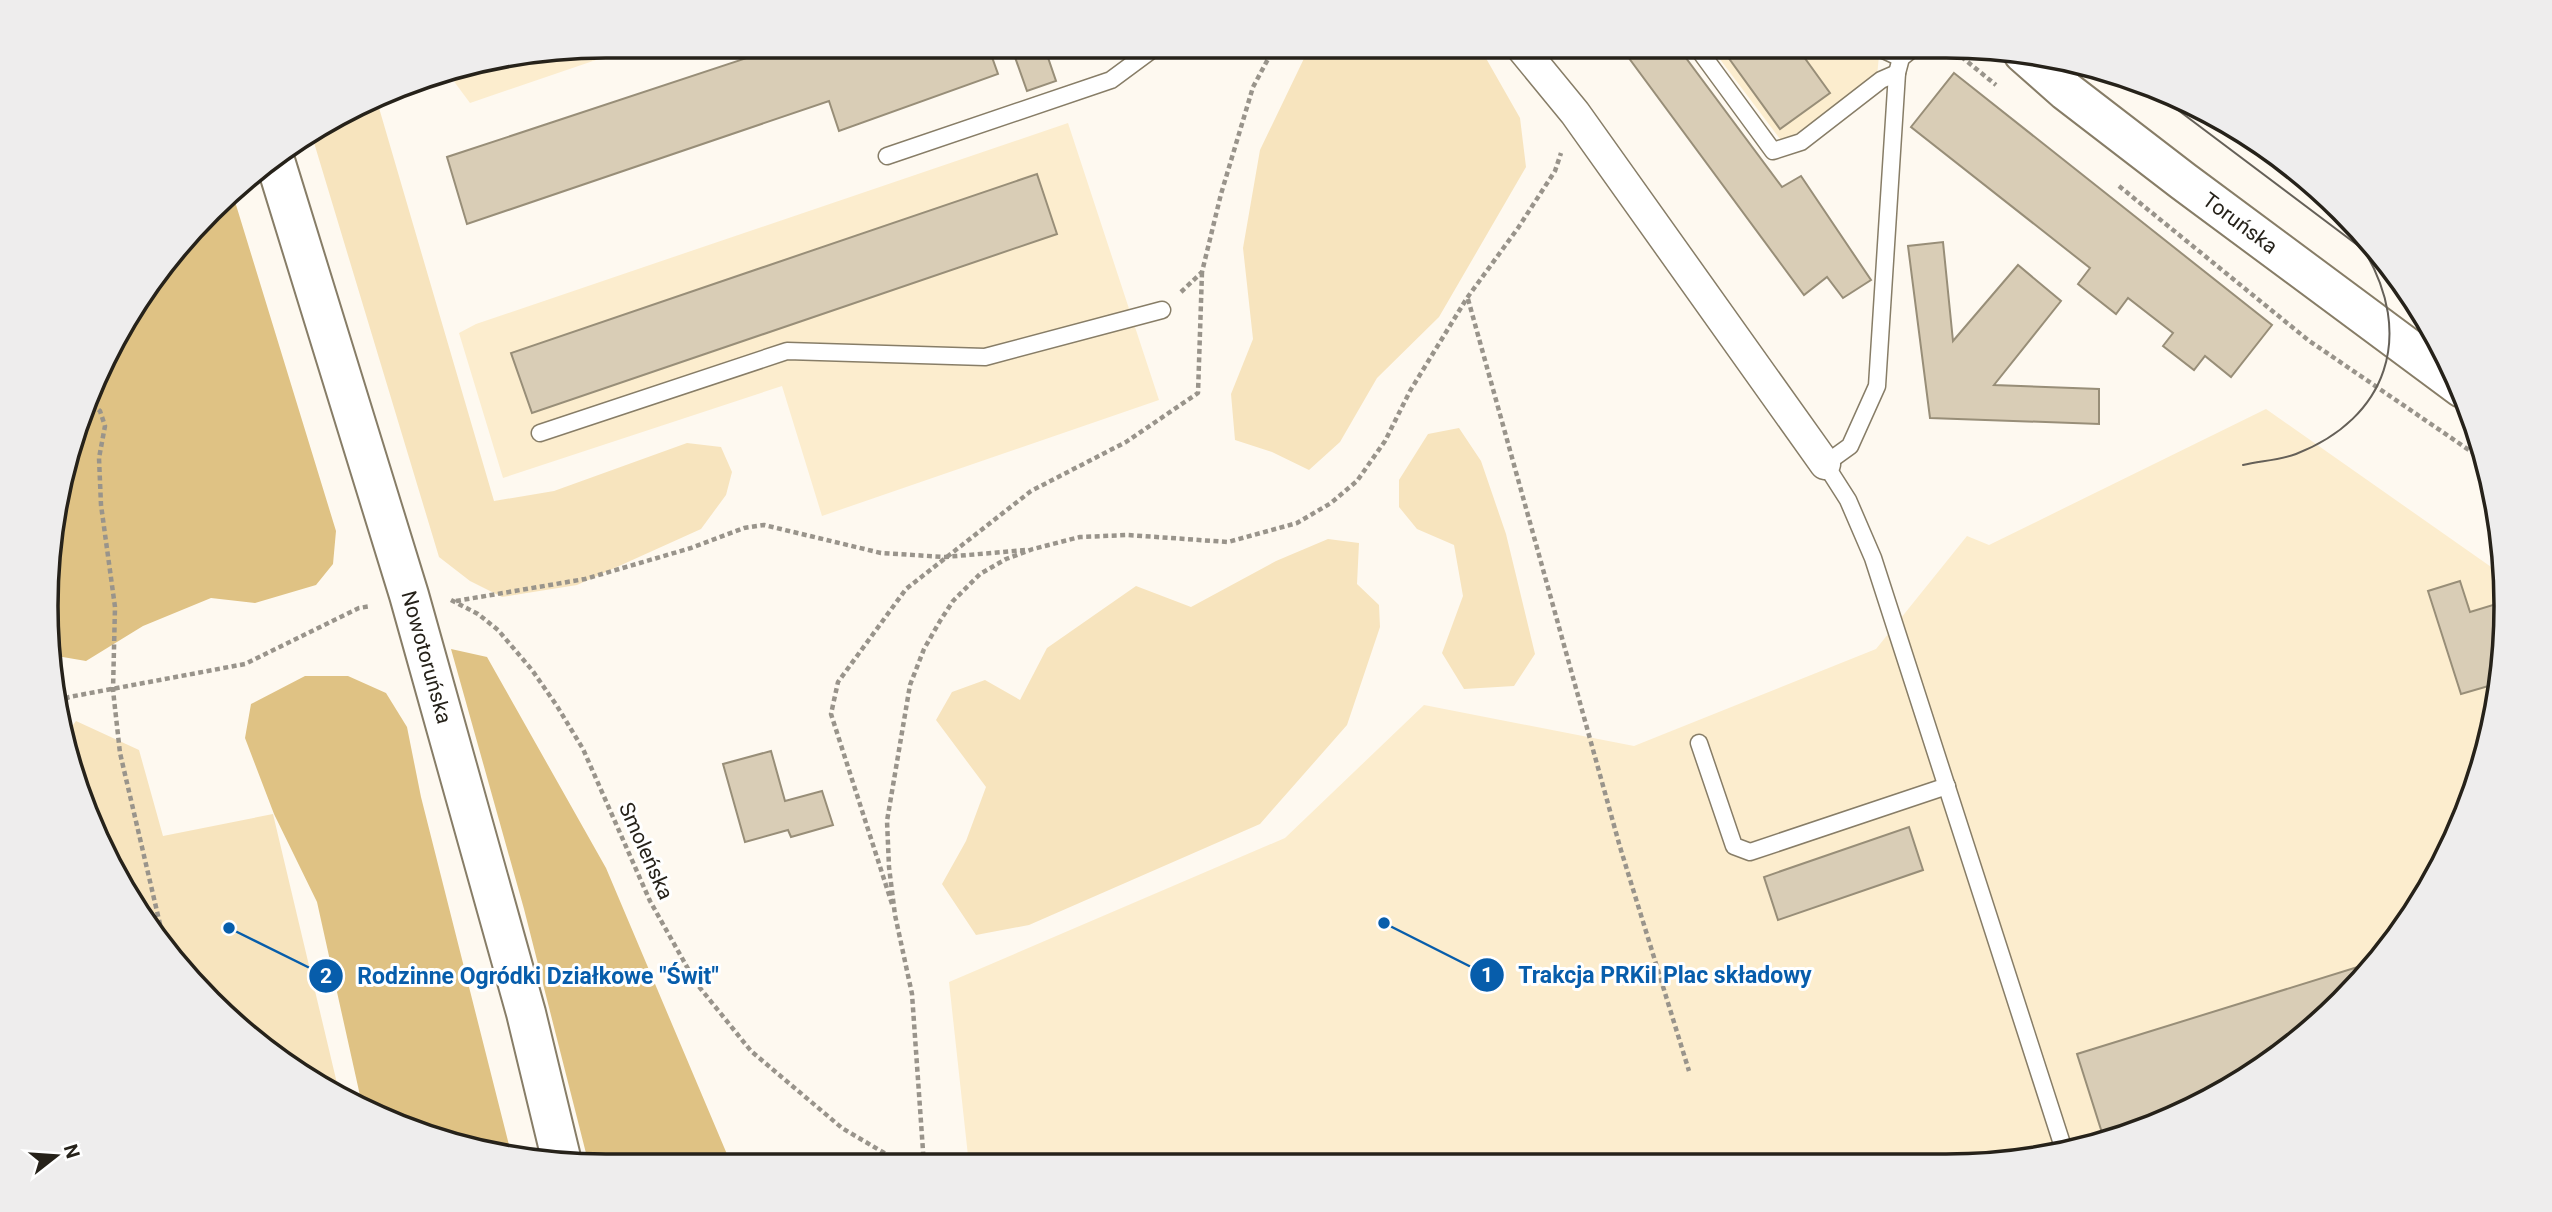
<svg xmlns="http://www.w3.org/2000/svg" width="2552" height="1212" font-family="Roboto,sans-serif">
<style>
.built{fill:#fcedce}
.green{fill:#f7e4be}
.forest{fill:#dfc284}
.building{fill:#d9cdb6;stroke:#988e78;stroke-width:2}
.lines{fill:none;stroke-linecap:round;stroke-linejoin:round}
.service-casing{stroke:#877d67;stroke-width:19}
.minor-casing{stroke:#877d67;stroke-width:33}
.tertiary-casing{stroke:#877d67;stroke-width:42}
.secondary-casing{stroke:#877d67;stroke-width:42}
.path{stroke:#99948b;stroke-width:4.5;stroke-dasharray:5 3.5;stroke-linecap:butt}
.service{stroke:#fff;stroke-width:16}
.minor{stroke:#fff;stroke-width:30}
.tertiary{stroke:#fff;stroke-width:38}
.secondary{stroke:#fff;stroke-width:38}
.tram{stroke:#656058;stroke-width:2}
.labels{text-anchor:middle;stroke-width:6;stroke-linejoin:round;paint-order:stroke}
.street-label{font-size:21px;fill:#26221a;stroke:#fff}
.rim{fill:none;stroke:#26221a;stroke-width:3.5}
.leader{fill:none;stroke:#075dab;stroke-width:2.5}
.callout-dot{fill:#075dab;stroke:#fff;stroke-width:2.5}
.mark-label{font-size:21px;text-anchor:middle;font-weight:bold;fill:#fff}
.callout-label{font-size:23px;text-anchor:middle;font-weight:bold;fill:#075dab;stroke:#fff;stroke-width:6;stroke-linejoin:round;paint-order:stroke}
</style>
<rect width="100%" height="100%" fill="#fef9f0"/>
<g class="built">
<polygon points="606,46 637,46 470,103 447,72"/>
<polygon points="1710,46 1880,46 1877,76 1783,143"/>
<polygon points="1068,123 1159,400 822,516 782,386 503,478 459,333 476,324"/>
<polygon points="2266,409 2504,576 2506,606 2496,716 2464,821 2390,948 2288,1050 2161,1124 2020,1162 969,1165 949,982 1285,838 1424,705 1634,746 1876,649 1967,536 1989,545"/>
</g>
<g class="green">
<polygon points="1310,46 1479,46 1520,118 1526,167 1439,317 1377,378 1340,442 1309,470 1272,452 1235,440 1231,394 1253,339 1243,248 1260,150"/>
<polygon points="377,101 494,501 554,491 687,443 721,447 732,472 726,495 701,529 577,585 502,597 470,581 439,557 312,136"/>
<polygon points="1459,428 1481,461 1506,534 1535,654 1514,686 1464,689 1442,653 1463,596 1454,545 1417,529 1399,507 1399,480 1428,434"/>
<polygon points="1328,539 1359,543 1357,584 1379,605 1380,627 1347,725 1260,824 1029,925 976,935 942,884 966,841 986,787 936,720 952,692 985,680 1020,700 1047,648 1136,586 1191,607 1276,561"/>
<polygon points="76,721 139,750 163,836 273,814 340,1096 294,1072 210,1003 103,854 67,733"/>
</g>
<g class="forest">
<polygon points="233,195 336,531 333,564 316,585 255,603 211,598 143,626 86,661 51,655 56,504 88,391 140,295"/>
<polygon points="451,649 487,657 606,868 732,1166 589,1165 524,909"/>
<polygon points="305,676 348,676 386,693 407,727 421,797 512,1157 496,1156 391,1124 363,1109 317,902 274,814 245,738 251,704"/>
</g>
<g class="building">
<polygon points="783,46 988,46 998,74 839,131 829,101 467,224 447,157"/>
<polygon points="1011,46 1044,46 1056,81 1027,91"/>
<polygon points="1620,46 1677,46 1782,187 1801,176 1871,280 1843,298 1827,277 1804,295"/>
<polygon points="1720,46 1796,46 1830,93 1780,129"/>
<polygon points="1954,73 2272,325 2231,377 2205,356 2194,370 2163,346 2173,333 2128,298 2116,314 2078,284 2090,268 1911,127"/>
<polygon points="1037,174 1057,234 532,413 511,353"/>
<polygon points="1943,242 1953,341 2018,265 2061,301 1994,385 2099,389 2099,424 1930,418 1908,246"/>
<polygon points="2460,581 2470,612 2506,601 2506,606 2499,683 2461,694 2428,591"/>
<polygon points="771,751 785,801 822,791 833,825 791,837 788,830 745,842 723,764"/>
<polygon points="1909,827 1923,870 1778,920 1764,877"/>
<polygon points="2377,961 2288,1050 2161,1124 2104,1139 2077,1054"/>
</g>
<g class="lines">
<defs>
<g id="service">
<polyline points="1696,46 1773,151 1801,142 1881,80 1897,73"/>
<polyline points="1875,46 1901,58"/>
<polyline points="1916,46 1901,58 1897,73 1877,386 1850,446 1825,464 1848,500 1873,558 2064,1150"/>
<polyline points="887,156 1111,80 1157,46"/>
<polyline points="540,433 787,351 985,357 1162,310"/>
<polyline points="1699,743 1734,846 1750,852 1947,786"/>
</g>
<polyline id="minor" points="1520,46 1575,113 1825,464"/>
<g id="tertiary">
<path id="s1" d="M2023,53L2066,91L2183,181L2462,388"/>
</g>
<g id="secondary">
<path id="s2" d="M274,157L409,595L526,1013L562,1162"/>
</g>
</defs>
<use href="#service" class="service-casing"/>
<use href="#minor" class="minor-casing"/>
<use href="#tertiary" class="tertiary-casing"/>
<use href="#secondary" class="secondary-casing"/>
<g class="path">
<polyline points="1948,46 1996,85"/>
<polyline points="2119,186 2308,340 2485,461"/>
<polyline points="1181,292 1202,272 1221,194 1253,87 1275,46"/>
<polyline points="1468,299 1620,847 1689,1071"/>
<polyline points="86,398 100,411 105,426 99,458 101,505 115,607 113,690 120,753 163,937"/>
<polyline points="451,600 478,614 498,630 532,670 557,706 583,749 650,901 696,983 751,1051 842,1128 891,1157 899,1165"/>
<polyline points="456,601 585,579 691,548 744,528 764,525 881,553 945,557 1025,550"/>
<polyline points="58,704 69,697 245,664 359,608 371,606"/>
<polyline points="892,904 831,714 838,682 906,589 1031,491 1126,442 1198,393 1202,272"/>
<polyline points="924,1165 912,994 895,915 889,867 887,821 910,685 924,649 940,621 953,601 980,574 1006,559 1033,549 1080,537 1128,535 1228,542 1297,523 1331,503 1357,481 1385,441 1410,391 1467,298 1518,228 1555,171 1561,153"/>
</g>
<use href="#service" class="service"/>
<use href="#minor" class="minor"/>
<use href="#tertiary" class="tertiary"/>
<use href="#secondary" class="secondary"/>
<path class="tram" d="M2142,83L2364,250C2415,335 2388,418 2296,454C2280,460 2260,461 2243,465"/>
</g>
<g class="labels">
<g class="street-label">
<text dy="7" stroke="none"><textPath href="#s1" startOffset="276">Toruńska</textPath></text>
<text dy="7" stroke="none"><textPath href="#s2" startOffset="523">Nowotoruńska</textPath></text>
<text transform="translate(646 851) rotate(66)" y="7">Smoleńska</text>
</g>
</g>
<path d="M0 0H2552V1212H0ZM606 58H1946A548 548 0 0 1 2494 606V606A548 548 0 0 1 1946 1154H606A548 548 0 0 1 58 606V606A548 548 0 0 1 606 58Z" fill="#eeeded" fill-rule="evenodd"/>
<path class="rim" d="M606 58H1946A548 548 0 0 1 2494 606V606A548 548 0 0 1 1946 1154H606A548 548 0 0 1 58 606V606A548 548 0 0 1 606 58Z"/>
<path class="leader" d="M1384 923L1487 975M229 928L326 976"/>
<g class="callout-dot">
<circle cx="1384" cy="923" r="7"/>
<circle cx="229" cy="928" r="7"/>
<circle cx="1487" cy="975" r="18"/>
<circle cx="326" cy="976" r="18"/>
</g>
<g class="mark-label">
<text x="1487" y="982">1</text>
<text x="326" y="983">2</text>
</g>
<g class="callout-label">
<text x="1665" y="983">Trakcja PRKiI Plac składowy</text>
<text x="538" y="984">Rodzinne Ogródki Działkowe "Świt"</text>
</g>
<g transform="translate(56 1156) rotate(73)" stroke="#ffffff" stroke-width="5" paint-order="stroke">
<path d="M0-5L12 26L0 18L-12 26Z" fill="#26221a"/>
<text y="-10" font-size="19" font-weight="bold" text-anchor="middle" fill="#26221a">N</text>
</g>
</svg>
